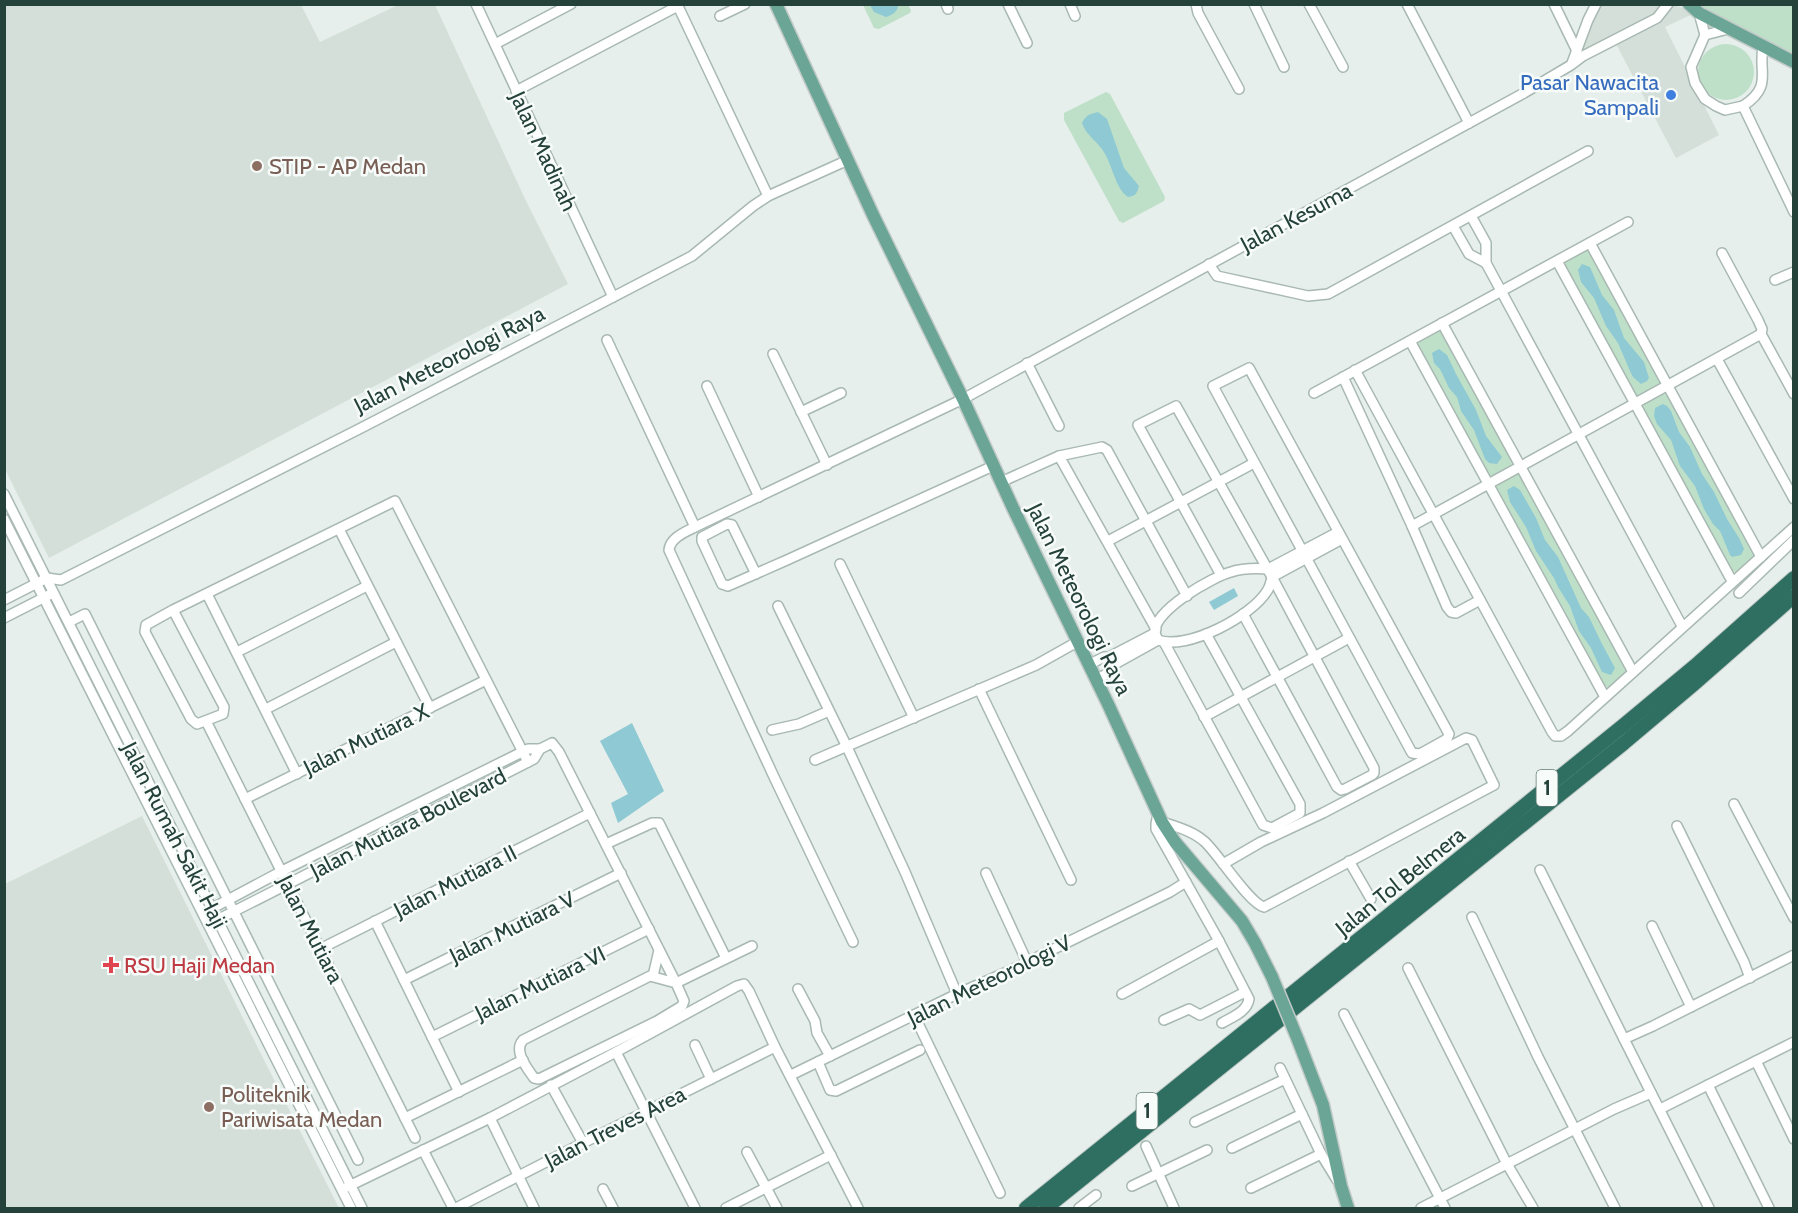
<svg xmlns="http://www.w3.org/2000/svg" width="1798" height="1213" font-family="Cabin,sans-serif">
<style>
.built{fill:#d4dfda}
.green{fill:#bfe0c8}
.water{fill:#8ec9d4}
.lines{fill:none;stroke-linecap:round;stroke-linejoin:round}
.minor-casing{stroke:#a8b8b2;stroke-width:12}
.major-casing{stroke:#c2cac8;stroke-width:15}
.highway-casing{stroke:#c2cac8;stroke-width:16}
.minor{stroke:#fff;stroke-width:9}
.major{stroke:#6aa596;stroke-width:12}
.highway{stroke:#2f6f62;stroke-width:14}
.major-bridge-casing{stroke:#c2cac8;stroke-width:15;stroke-linecap:butt}
.major-bridge{stroke:#6aa596;stroke-width:12}
.shop-dot{fill:#3f7fe0;stroke:#f7fbf9;stroke-width:2}
.education-dot{fill:#8d6e63;stroke:#f7fbf9;stroke-width:2}
.health-dot{fill:#e0444e;stroke:#f7fbf9;stroke-width:2}
.labels{text-anchor:middle;stroke-width:5;stroke-linejoin:round;paint-order:stroke}
.shield{fill:#f7fbf9;stroke:#637a73;stroke-width:1.5}
.shield-label{font-size:21px;font-weight:bold;fill:#24423a}
.shop-label{font-size:22px;fill:#366cbe;stroke:#f7fbf9;text-anchor:end}
.street-label{font-size:22px;fill:#24423a;stroke:#f7fbf9}
.education-label{font-size:22px;fill:#785e54;stroke:#f7fbf9;text-anchor:start}
.health-label{font-size:22px;fill:#be3a42;stroke:#f7fbf9;text-anchor:start}
</style>
<rect width="100%" height="100%" fill="#e6efeb"/>
<g class="built">
<polygon points="5,4 301,5 320,42 398,5 435,5 526,201 568,284 49,558 5,469"/>
<polygon points="1600,5 1675,5 1695,13 1665,27 1719,135 1676,158 1615,42 1581,55 1591,19"/>
<polygon points="142,816 257,1046 339,1208 5,1208 5,884"/>
</g>
<g class="green">
<polygon points="863,5 908,5 911,10 910,13 879,29 874,28"/>
<polygon points="1700,5 1793,5 1793,56 1721,18"/>
<circle cx="1726" cy="72" r="28"/>
<polygon points="1106,92 1110,94 1165,197 1164,201 1123,223 1119,221 1064,120 1064,113"/>
<polygon points="1585,249 1591,253 1661,382 1660,385 1641,396 1637,396 1635,394 1565,266 1566,259"/>
<polygon points="1436,330 1440,330 1443,333 1512,461 1511,467 1493,477 1488,475 1418,347 1419,340"/>
<polygon points="1662,393 1669,396 1754,553 1754,557 1738,572 1730,571 1643,410 1644,404"/>
<polygon points="1516,473 1522,476 1626,668 1625,673 1609,687 1603,686 1496,490 1497,484"/>
</g>
<g class="water">
<path d="M870,5H898C898,12 892,15 886,17L874,12Z"/>
<path d="M1098,112L1107,119L1124,168L1139,186C1137,194 1135,196 1128,197C1116,189 1113,168 1105,154C1099,142 1086,136 1082,123C1086,115 1090,114 1098,112Z"/>
<polygon points="1582,264 1590,267 1602,295 1614,310 1624,338 1644,362 1649,378 1647,381 1641,384 1633,377 1630,371 1618,343 1606,326 1594,298 1581,282 1578,270"/>
<polygon points="1439,349 1447,355 1456,374 1476,410 1486,436 1502,457 1497,464 1489,463 1485,459 1474,430 1461,411 1457,397 1449,388 1440,369 1434,363 1432,353"/>
<polygon points="1663,404 1667,406 1671,411 1679,432 1690,447 1702,474 1714,492 1727,519 1739,538 1744,549 1741,555 1732,557 1730,555 1720,531 1713,524 1704,509 1695,486 1680,466 1671,440 1657,424 1654,416 1655,408"/>
<polygon points="1514,486 1520,490 1536,518 1545,540 1558,557 1581,608 1589,617 1601,642 1615,668 1611,675 1602,672 1591,648 1579,631 1570,606 1558,587 1554,578 1536,551 1526,527 1510,502 1507,490"/>
<polygon points="1234,588 1238,596 1214,610 1209,602"/>
<polygon points="632,723 664,791 618,823 611,803 628,794 600,741"/>
</g>
<g class="lines">
<defs>
<g id="minor">
<polyline points="476,4 613,297"/>
<polyline points="677,4 768,196"/>
<polyline points="946,4 948,9"/>
<polyline points="1008,4 1027,43"/>
<polyline points="1070,4 1075,16"/>
<polyline points="1196,4 1198,13 1239,89"/>
<polyline points="1254,4 1284,67"/>
<polyline points="1309,4 1343,67"/>
<polyline points="1407,4 1469,123"/>
<polyline points="1554,4 1577,51"/>
<polyline points="1699,13 1705,35 1691,67 1695,83 1705,99 1716,106 1725,110 1743,106"/>
<polyline points="720,16 745,4"/>
<polyline points="1705,35 1728,29"/>
<polyline points="495,44 571,4"/>
<path d="M1763,47C1758,73 1773,86 1743,106L1794,212"/>
<polyline points="1572,63 1588,20 1596,4"/>
<polyline points="516,91 678,6"/>
<polyline points="1471,216 1486,243 1486,263 1682,626"/>
<polyline points="1453,226 1469,254 1486,263"/>
<polyline points="1590,243 1761,557"/>
<polyline points="1722,253 1758,320 1762,329 1761,334 1794,394"/>
<polyline points="1557,261 1732,581"/>
<polyline points="1209,264 1217,276 1308,296 1328,294 1588,151"/>
<polyline points="1775,280 1794,272"/>
<polyline points="1442,323 1633,672"/>
<polyline points="607,340 695,527"/>
<polyline points="1410,341 1605,697"/>
<polyline points="773,354 827,465"/>
<polyline points="1717,359 1794,499"/>
<polyline points="1027,363 1059,426"/>
<polygon points="1249,368 1449,734 1447,739 1420,754 1412,753 1213,386"/>
<polyline points="1355,370 1552,732 1555,736 1561,736 1568,731 1794,527"/>
<polyline points="1343,377 1412,526 1447,607 1451,612 1456,613 1480,600"/>
<polyline points="707,386 759,497"/>
<polyline points="1314,393 1628,222"/>
<polyline points="801,412 841,393"/>
<polyline points="1059,456 1156,629"/>
<polyline points="1001,482 1059,456 1102,447 1107,450 1187,596"/>
<polyline points="4,494 362,1208"/>
<polyline points="4,519 351,1208"/>
<polyline points="1412,526 1761,334"/>
<polyline points="339,529 430,708"/>
<path d="M1338,532L1268,569C1255,568 1243,568 1231,572C1212,577 1155,610 1155,631C1155,634 1157,638 1158,640C1187,651 1252,616 1267,591C1270,587 1271,582 1272,577L1342,539"/>
<polyline points="1108,541 1254,463"/>
<polyline points="840,564 914,718"/>
<polyline points="756,574 732,525 727,524 702,537 702,541 722,584 728,586 787,560 993,466"/>
<polyline points="1221,575 1138,425 1176,406 1272,577 1374,768 1374,773 1372,775 1345,789 1341,790 1337,787 1243,614"/>
<polyline points="1739,593 1794,540"/>
<polyline points="207,594 297,774"/>
<polyline points="4,600 47,578 61,580 365,426 692,256 753,206 768,196 848,160"/>
<polyline points="778,606 847,747 905,872 957,994"/>
<polyline points="173,610 224,707 223,714 197,724 191,719 145,632 146,625 173,610 395,501 528,762"/>
<polyline points="4,618 49,595"/>
<polyline points="69,622 85,614 358,1160"/>
<polyline points="1164,642 1263,825 1272,828 1300,813 1300,804 1206,634"/>
<polyline points="237,652 367,586"/>
<polyline points="1088,665 1104,657 1109,657 1155,633"/>
<polyline points="1096,680 1110,672 1113,665 1158,640"/>
<polyline points="979,689 1071,880"/>
<polyline points="266,709 396,642"/>
<polyline points="1204,717 1349,638"/>
<polyline points="206,721 415,1138"/>
<polyline points="772,730 799,724 829,711"/>
<polyline points="815,760 1036,665 1077,642"/>
<polyline points="245,799 486,680"/>
<polyline points="1734,804 1794,918"/>
<path d="M1158,814L1156,824V829L1219,941L1249,999C1247,1012 1232,1017 1222,1023"/>
<path d="M1162,822C1177,827 1193,831 1205,842C1219,855 1249,903 1264,907L1494,785L1472,740L1466,738L1323,813L1261,842L1223,864"/>
<polyline points="1677,826 1744,962 1750,978"/>
<polyline points="606,844 652,823 659,823 726,958"/>
<polyline points="1349,861 1371,899"/>
<polyline points="1540,870 1624,1039"/>
<polyline points="986,873 1027,962"/>
<polyline points="209,910 282,871 522,752 528,749 540,749"/>
<polyline points="1472,917 1538,1057 1615,1208"/>
<polyline points="375,921 459,1092"/>
<path d="M209,924L534,759L540,749L552,743L559,752L676,983L684,1001L682,1006L657,1021L539,1079L534,1078C527,1068 513,1051 523,1040L650,976L676,983"/>
<polyline points="1652,926 1691,1007"/>
<path d="M853,942L774,777L669,550C670,538 685,532 695,527L963,399L1524,93L1571,65L1583,56L1657,18L1668,4"/>
<polyline points="320,949 590,813"/>
<polyline points="1408,968 1507,1164 1533,1208"/>
<polyline points="653,976 659,950"/>
<polyline points="404,980 621,873"/>
<polyline points="676,983 752,946"/>
<polyline points="798,989 815,1021 817,1033 830,1056"/>
<polyline points="1122,994 1219,941"/>
<polyline points="1344,1014 1445,1208"/>
<polyline points="914,1015 1000,1193"/>
<polyline points="1164,1020 1189,1009 1200,1015 1245,992"/>
<polyline points="432,1037 649,929"/>
<polyline points="695,1045 711,1079"/>
<polyline points="616,1052 695,1208"/>
<polyline points="1756,1061 1794,1139"/>
<polyline points="818,1062 830,1090 836,1091 920,1050"/>
<polyline points="1280,1068 1321,1154 1337,1180"/>
<polyline points="791,1075 957,994 1009,971 1170,892 1186,882"/>
<polyline points="551,1085 583,1143"/>
<polyline points="1708,1085 1769,1208"/>
<polyline points="1660,1109 1794,1042"/>
<polyline points="405,1118 523,1060"/>
<polyline points="490,1118 534,1208"/>
<polyline points="1195,1122 1285,1079"/>
<polyline points="1146,1146 1174,1208"/>
<polyline points="1232,1148 1302,1114"/>
<polyline points="423,1150 453,1208"/>
<polyline points="747,1152 777,1208"/>
<polyline points="1132,1186 1207,1150"/>
<polyline points="347,1187 490,1118 616,1052 737,986 744,984 749,991 775,1047 858,1208"/>
<polyline points="1251,1188 1321,1154"/>
<polyline points="603,1189 613,1208"/>
<polyline points="456,1208 583,1143 775,1047"/>
<polyline points="726,1208 831,1155"/>
<polyline points="1079,1208 1096,1195"/>
<polyline points="1421,1208 1614,1109 1651,1093"/>
<polyline points="1709,1208 1624,1039 1653,1026 1794,955"/>
</g>
<g id="major">
<polyline points="776,4 873,215 963,399 1013,508 1108,704 1162,822 1175,842 1242,921 1255,943 1272,977"/>
<polyline points="1689,4 1699,13 1794,62"/>
<polyline points="1298,1040 1323,1105 1341,1186 1348,1208"/>
</g>
<g id="highway">
<polyline points="1026,1208 1624,725 1695,666 1794,578"/>
<polyline points="1046,1208 1624,743 1694,684 1794,596"/>
</g>
</defs>
<use href="#minor" class="minor-casing"/>
<use href="#major" class="major-casing"/>
<use href="#highway" class="highway-casing"/>
<use href="#minor" class="minor"/>
<use href="#major" class="major"/>
<use href="#highway" class="highway"/>
<defs>
<polyline id="major-bridge" points="1272,977 1298,1040"/>
</defs>
<use href="#major-bridge" class="major-bridge-casing"/>
<use href="#major-bridge" class="major-bridge"/>
</g>
<circle class="shop-dot" cx="1671" cy="95" r="6"/>
<g class="education-dot">
<circle cx="257" cy="166" r="6"/>
<circle cx="209" cy="1107" r="6"/>
</g>
<path class="health-dot" d="M108 956h6v6h6v6h-6v6h-6v-6h-6v-6h6z"/>
<g class="labels">
<g class="shield">
<rect x="1536.5" y="770" width="21" height="36" rx="4.5"/>
<rect x="1136.5" y="1093" width="21" height="36" rx="4.5"/>
</g>
<g class="shield-label">
<text x="1547" y="795">1</text>
<text x="1147" y="1118">1</text>
</g>
<g class="shop-label">
<text x="1659" y="90">Pasar Nawacita<tspan x="1659" dy="25">Sampali</tspan></text>
</g>
<g class="street-label">
<text transform="translate(544 151) rotate(65)" y="8">Jalan Madinah</text>
<text transform="translate(1296 217) rotate(-28)" y="8">Jalan Kesuma</text>
<text transform="translate(449 359) rotate(-27)" y="8">Jalan Meteorologi Raya</text>
<text transform="translate(1080 599) rotate(64)" y="8">Jalan Meteorologi Raya</text>
<text transform="translate(366 739) rotate(-26)" y="8">Jalan Mutiara X</text>
<text transform="translate(408 823) rotate(-27)" y="8">Jalan Mutiara Boulevard</text>
<text transform="translate(175 835) rotate(63)" y="8">Jalan Rumah Sakit Haji</text>
<text transform="translate(455 881) rotate(-27)" y="8">Jalan Mutiara II</text>
<text transform="translate(1400 881) rotate(-39)" y="8">Jalan Tol Belmera</text>
<text transform="translate(512 927) rotate(-26)" y="8">Jalan Mutiara V</text>
<text transform="translate(311 929) rotate(63)" y="8">Jalan Mutiara</text>
<text transform="translate(989 980) rotate(-26)" y="8">Jalan Meteorologi V</text>
<text transform="translate(540 983) rotate(-26)" y="8">Jalan Mutiara VI</text>
<text transform="translate(615 1127) rotate(-27)" y="8">Jalan Treves Area</text>
</g>
<g class="education-label">
<text x="269" y="174">STIP - AP Medan</text>
<text x="221" y="1102">Politeknik<tspan x="221" dy="25">Pariwisata Medan</tspan></text>
</g>
<g class="health-label">
<text x="124" y="973">RSU Haji Medan</text>
</g>
</g>
<rect width="1798" height="1213" fill="none" stroke="#24423a" stroke-width="12"/>
</svg>
